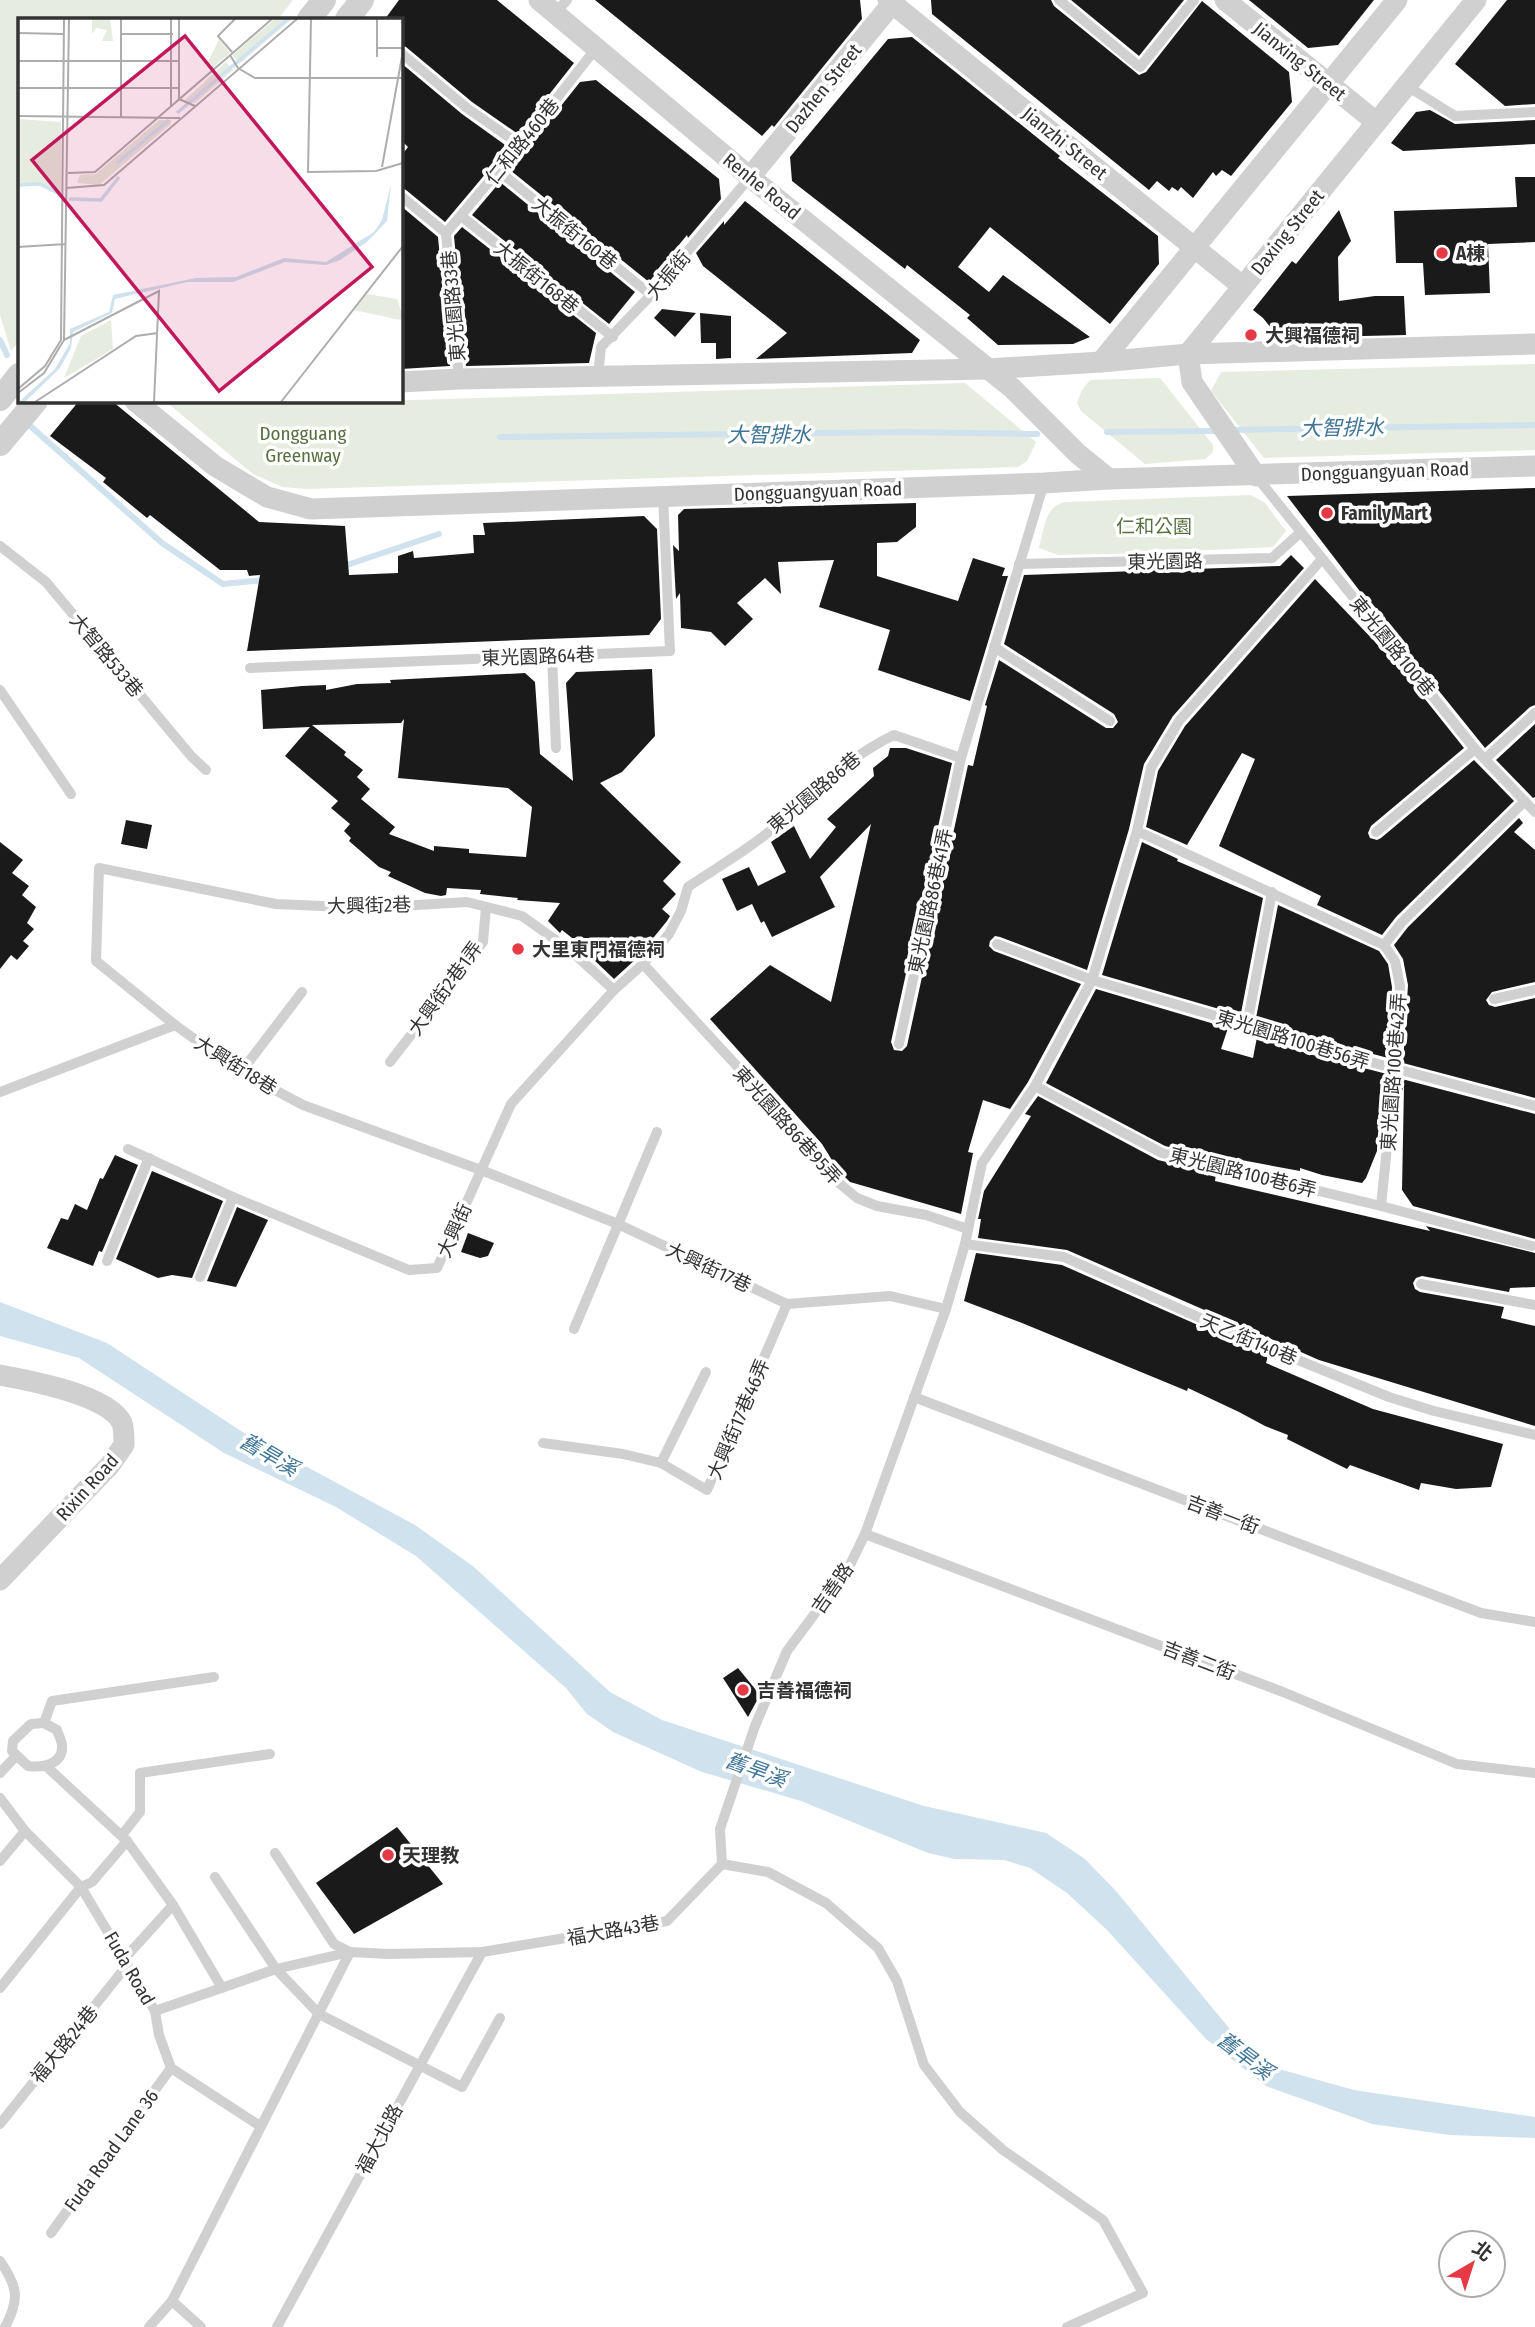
<svg xmlns="http://www.w3.org/2000/svg" width="1535" height="2327" font-family="'Fira Sans Condensed','Noto Sans TC',sans-serif">
<style>
.green{fill:#e6ecdf}
.water{fill:#cfe2ee}
.lines{fill:none;stroke-linecap:round;stroke-linejoin:round}
.stream{stroke:#cfe2ee;stroke-width:6}
.building{fill:#1a1a1a;fill-rule:evenodd}
.service{stroke:#d0d0d0;stroke-width:10}
.minor{stroke:#d0d0d0;stroke-width:21}
.tertiary{stroke:#d0d0d0;stroke-width:24}
.poi-dot{fill:#e63946;stroke:#fff;stroke-width:2.5}
.labels{text-anchor:middle;stroke-width:7;stroke-linejoin:round;paint-order:stroke}
.street-label{font-size:19px;fill:#333;stroke:#fff}
.poi-label{font-size:19px;font-weight:bold;fill:#333;stroke:#fff;text-anchor:start}
.park-label{font-size:19px;fill:#56703f;stroke:#fff}
.water-label{font-size:21px;font-style:italic;fill:#3f7597;stroke:#fff}
.inset-river{fill:none;stroke:#cfe2ee;stroke-width:3.5}
.inset-road{fill:none;stroke:#adadad;stroke-width:2}
.view{fill:#c2185b;fill-opacity:0.15;stroke:#c2185b;stroke-width:3.5}
.inset-edge{fill:none;stroke:#333;stroke-width:3.5}
</style>
<rect width="100%" height="100%" fill="#fff"/>
<g class="green">
<polygon points="0,0 293,0 278,19 19,19 19,341 11,351 0,315"/>
<polygon points="1535,364 1535,450 1264,458 1211,391 1221,372"/>
<polygon points="1160,378 1213,445 1213,452 1205,459 1145,464 1081,411 1077,403 1082,390 1090,380"/>
<polygon points="965,383 1036,442 1027,461 1018,467 307,489 283,487 253,474 165,401 313,401 317,403"/>
<path d="M1251,495L1265,503L1286,531L1273,547L1149,553L1058,555L1039,548C1044,530 1044,507 1065,502Z"/>
</g>
<polygon class="water" points="0,1302 107,1343 244,1433 415,1525 474,1567 610,1692 662,1720 924,1806 1046,1833 1085,1859 1116,1891 1243,2045 1279,2069 1354,2090 1535,2117 1535,2138 1450,2135 1372,2124 1266,2086 1206,2039 1107,1930 1067,1893 1030,1868 1004,1860 955,1859 928,1853 801,1801 702,1772 613,1732 587,1714 566,1688 416,1556 336,1507 224,1453 79,1358 0,1336"/>
<g class="lines">
<g class="stream">
<polyline points="0,340 7,355"/>
<polyline points="28,424 162,543 223,584 265,580"/>
<polyline points="1229,430 1535,425"/>
<polyline points="1107,432 1218,431"/>
<polyline points="500,437 906,432 1037,434"/>
<polyline points="341,567 439,534"/>
</g>
</g>
<g class="building">
<polygon points="399,0 497,0 574,63 518,134 472,102 406,47 401,45 401,19 385,19"/>
<polygon points="595,0 860,0 862,19 774,127 772,125 762,136"/>
<polygon points="931,0 1051,0 1054,6 1139,75 1146,72 1202,1 1289,72 1292,102 1231,176 1222,170 1216,176 1213,172 1193,198 1181,187 1178,191 1172,187 1169,191 1157,181 1149,190 932,14"/>
<polygon points="1071,0 1184,0 1139,56"/>
<polygon points="1249,0 1374,0 1338,45 1308,48"/>
<polygon points="1507,0 1535,0 1535,104 1505,106 1455,64"/>
<polygon points="912,37 1060,156 1058,158 1158,236 1159,264 1110,324 990,227 958,267 989,292 1003,275 1090,337 1073,344 998,345 967,318 970,315 907,265 905,269 792,181 790,157 888,39"/>
<polygon points="401,63 462,114 508,147 445,222 406,190 401,188 401,156 408,147 401,140"/>
<polygon points="596,80 719,179 721,199 688,238 687,235 649,282 510,170 580,82"/>
<polygon points="1430,110 1455,124 1535,120 1535,144 1403,151 1391,143 1416,112"/>
<polygon points="1515,177 1535,177 1535,242 1488,244 1490,293 1425,295 1423,263 1396,263 1394,211 1517,207"/>
<polygon points="500,182 635,292 609,324 472,215"/>
<polygon points="745,201 920,340 912,353 756,359 787,333 703,266 696,253 724,221 724,225"/>
<polygon points="401,206 438,237 450,366 401,369"/>
<polygon points="1339,210 1351,241 1338,257 1339,301 1375,296 1404,296 1406,335 1279,338 1263,318 1253,310 1292,261 1296,264"/>
<polygon points="462,227 596,333 589,363 466,366 454,236"/>
<polygon points="662,309 696,313 675,337 654,318"/>
<polygon points="700,313 731,316 731,358 716,359 716,343 701,343"/>
<polygon points="79,401 112,401 259,522 345,526 349,575 398,573 398,556 413,551 414,558 474,553 473,535 485,535 483,523 644,516 657,529 661,619 649,635 247,651 260,575 249,576 247,570 220,570 150,515 147,518 103,482 106,478 50,436"/>
<polygon points="1535,488 1535,705 1530,707 1485,748 1385,624 1287,496"/>
<polygon points="916,503 916,527 897,542 877,543 877,576 958,601 973,558 1005,568 1002,576 1008,576 970,701 878,670 890,630 819,607 834,560 778,562 781,594 765,578 737,603 753,619 725,646 711,632 681,628 680,593 676,599 673,545 679,551 678,515 684,509"/>
<polygon points="1291,555 1304,568 1173,716 1144,764 1129,829 1087,970 1000,937 995,936 990,941 989,946 994,951 1081,984 1028,1082 1010,1109 983,1100 968,1152 973,1153 961,1214 850,1182 838,1170 822,1144 710,1019 770,965 831,1002 871,824 820,877 835,907 772,937 764,921 761,923 752,904 737,911 722,879 749,867 758,886 786,872 771,842 794,826 810,859 836,827 827,819 874,776 873,768 888,756 890,748 906,748 952,763 891,1042 894,1050 902,1051 907,1046 968,765 973,766 987,706 985,705 999,660 1106,728 1113,728 1118,722 1114,714 1004,644 1024,575 1280,566"/>
<polygon points="1315,579 1379,646 1381,644 1464,748 1371,826 1368,833 1370,838 1377,840 1381,838 1474,760 1514,801 1396,917 1382,935 1317,905 1321,896 1219,846 1255,759 1242,753 1187,845 1146,827 1158,771 1185,726"/>
<path d="M652,669L655,736L622,772L600,783L681,862L663,881L676,894L662,909L670,916L667,921L637,958L614,979L591,957L592,954L562,930L560,933L548,921L560,903L517,900L518,898L480,894L481,890L447,888L446,895L441,896L425,893L388,876L391,872L379,867L349,841L351,838L344,831L350,824L331,808L338,801L285,756L310,727L263,729L261,690L302,686L326,685V690L357,684L391,683L390,680L525,673L535,682L540,754L573,781L566,683L576,672ZM404,719L398,778L508,788L532,807L526,857L469,853V849L434,846V851L389,834L395,827L361,799L370,789L357,777L363,770L344,755L346,752L312,725L401,723Z"/>
<polygon points="1535,724 1535,797 1533,798 1496,760"/>
<polygon points="1519,818 1523,823 1514,832 1535,850 1535,982 1492,992 1486,1000 1489,1005 1495,1007 1535,998 1535,1098 1403,1063 1408,985 1403,959 1394,945 1408,927"/>
<polygon points="126,820 152,825 147,849 121,844"/>
<polygon points="0,842 23,860 12,873 29,886 22,895 36,907 27,923 34,929 23,941 29,946 17,960 11,955 0,969"/>
<polygon points="1142,842 1178,859 1177,861 1263,898 1241,1013 1234,1011 1233,1013 1102,975"/>
<polygon points="1278,905 1379,951 1388,964 1392,987 1388,1058 1313,1038 1261,1021 1261,1019 1256,1018"/>
<polygon points="1096,989 1228,1028 1221,1049 1253,1058 1257,1037 1309,1054 1387,1074 1379,1146 1366,1178 1362,1183 1322,1175 1300,1168 1300,1171 1220,1156 1219,1159 1165,1146 1046,1083"/>
<polygon points="1402,1079 1535,1114 1535,1239 1413,1206 1402,1190 1404,1086 1400,1095"/>
<polygon points="1038,1096 1158,1160 1216,1174 1215,1181 1430,1231 1426,1226 1535,1253 1535,1287 1510,1288 1509,1292 1422,1276 1416,1278 1413,1283 1415,1289 1420,1292 1504,1307 1501,1318 1535,1326 1535,1426 1319,1360 1067,1250 978,1238 981,1219 978,1219 984,1191 1031,1116 1025,1114"/>
<polygon points="115,1155 138,1165 102,1252 99,1251 93,1266 47,1248 61,1218 68,1220 75,1204 87,1210 100,1178 103,1179"/>
<polygon points="152,1171 223,1201 192,1278 172,1275 158,1278 116,1259"/>
<polygon points="237,1207 268,1220 236,1287 207,1281"/>
<polygon points="468,1233 494,1243 488,1256 480,1258 461,1252"/>
<polygon points="976,1253 1062,1265 1268,1356 1266,1363 1373,1409 1503,1444 1491,1487 1456,1489 1421,1483 1419,1490 1350,1465 1347,1469 1287,1439 1288,1435 1265,1426 1239,1412 1188,1388 1187,1391 1022,1323 964,1301"/>
<polygon points="738,1668 760,1695 748,1717 723,1678"/>
<polygon points="397,1827 443,1884 354,1934 316,1883"/>
</g>
<g class="lines">
<g class="service">
<polyline points="1059,0 1140,67 1194,0"/>
<polyline points="555,13 567,0"/>
<polyline points="401,53 467,108 520,145"/>
<polyline points="1407,86 1455,116 1535,112"/>
<polyline points="499,171 651,295"/>
<polyline points="401,196 446,233"/>
<polyline points="461,216 613,337"/>
<polyline points="446,233 520,145 597,47"/>
<polyline points="446,233 459,379"/>
<polyline points="598,376 601,347 651,295 750,177"/>
<polyline points="1256,476 1475,749 1535,812"/>
<polyline points="0,546 46,582 191,756 206,770"/>
<polyline points="1019,564 1272,558 1301,532"/>
<polyline points="994,647 1110,721"/>
<polyline points="552,656 556,748"/>
<polyline points="250,668 670,651 663,496"/>
<polyline points="0,690 71,794"/>
<polyline points="1485,759 1535,713"/>
<polyline points="1525,801 1402,922 1384,945 1395,961 1400,986 1395,1069 1381,1206 1532,1246"/>
<polyline points="1137,831 1384,945"/>
<polyline points="1376,832 1475,749"/>
<polyline points="997,944 1092,980 1247,1025 1311,1046 1535,1106"/>
<polyline points="643,964 770,1102 816,1159 840,1184 857,1198 877,1206 926,1215 968,1229"/>
<polyline points="614,990 571,951 522,916 467,902 367,908 276,904 99,868 96,961 175,1025 241,1072 303,1105 481,1170 618,1224 787,1304 890,1296 946,1309"/>
<polyline points="1494,999 1535,990"/>
<polyline points="1247,1025 1272,892"/>
<polyline points="899,1044 961,758 1044,483"/>
<polyline points="390,1062 483,942 486,907"/>
<polyline points="241,1072 302,992"/>
<polyline points="1035,1086 1162,1153 1381,1206"/>
<polyline points="0,1092 175,1025"/>
<path d="M128,1149L233,1197L409,1270L437,1268L511,1104L614,990L643,964L669,934L681,911L688,887C713,870 741,854 765,835C808,799 842,760 894,735L961,758"/>
<polyline points="965,1244 1064,1257 1256,1343 1389,1397 1434,1411 1535,1435"/>
<polyline points="107,1261 149,1158"/>
<polyline points="200,1277 233,1197"/>
<polyline points="1421,1284 1535,1305"/>
<polyline points="574,1329 657,1132"/>
<polyline points="914,1397 1481,1613 1535,1622"/>
<polyline points="543,1443 623,1454 661,1463 707,1490 787,1304"/>
<polyline points="661,1463 706,1372"/>
<polyline points="865,1534 1283,1692 1457,1764 1535,1773"/>
<polyline points="44,1723 52,1701 214,1677"/>
<path d="M44,1723L57,1730C58,1734 62,1741 62,1746C63,1765 41,1768 28,1766L12,1751L13,1741L31,1724Z"/>
<polyline points="46,1766 127,1841 173,1905 222,1988"/>
<polyline points="0,1773 16,1756"/>
<polyline points="0,1798 25,1831 81,1887 155,2011 159,2035 171,2068 260,2126"/>
<polyline points="122,1835 140,1812 140,1773 270,1754"/>
<polyline points="0,1861 25,1831"/>
<polyline points="722,1864 720,1829 755,1726 787,1651 848,1569 865,1534 946,1309 965,1244 982,1163 1035,1086 1092,980 1137,831 1151,768 1179,721 1322,559"/>
<polyline points="722,1864 768,1872 826,1903 878,1948 897,1981 924,2065 960,2112 1003,2150 1103,2220 1143,2293 1067,2327"/>
<polyline points="215,1877 276,1969 319,2014 462,2087 500,2018"/>
<polyline points="125,1958 173,1905"/>
<polyline points="0,1988 81,1887 92,1882 127,1841"/>
<polyline points="155,2011 276,1969 350,1952 388,1954 482,1952 667,1921 722,1864"/>
<polyline points="0,2124 128,1964"/>
<polyline points="51,2233 171,2068"/>
<path d="M0,2261C18,2287 20,2299 5,2327"/>
<polyline points="172,2301 201,2327"/>
<polyline points="149,2327 172,2301 350,1952 334,1944 275,1853"/>
<polyline points="277,2327 482,1952"/>
</g>
<g class="minor">
<polyline points="539,0 750,177 1012,388 1078,454 1109,479"/>
<polyline points="888,0 1242,286"/>
<polyline points="1225,0 1376,122"/>
<polyline points="750,177 895,0"/>
<polyline points="1101,362 1397,0"/>
<polyline points="401,382 459,379 987,369 1101,362 1188,354 1535,344"/>
<polyline points="135,401 215,466 267,497 311,509 1044,483 1109,479 1535,466"/>
<polyline points="1256,476 1192,382 1188,354 1476,0"/>
<path d="M0,1375C28,1380 109,1395 122,1423C124,1429 124,1438 124,1445L110,1465L0,1580"/>
</g>
<g class="tertiary">
<polyline points="309,19 324,0"/>
<polyline points="347,19 362,0"/>
<polyline points="0,399 19,375"/>
<polyline points="0,444 36,401"/>
</g>
</g>
<g class="poi-dot">
<circle cx="1442" cy="253" r="7"/>
<circle cx="1251" cy="335" r="7"/>
<circle cx="1327" cy="513" r="7"/>
<circle cx="518" cy="949" r="7"/>
<circle cx="743" cy="1690" r="7"/>
<circle cx="388" cy="1855" r="7"/>
</g>
<g class="labels">
<g class="street-label">
<text transform="translate(1300 61) rotate(39)" y="7">Jianxing Street</text>
<text transform="translate(823 88) rotate(-51)" y="7">Dazhen Street</text>
<text transform="translate(522 141) rotate(-51)" y="7">仁和路460巷</text>
<text transform="translate(1065 143) rotate(39)" y="7">Jianzhi Street</text>
<text transform="translate(762 186) rotate(39)" y="7">Renhe Road</text>
<text transform="translate(1287 232) rotate(-51)" y="7">Daxing Street</text>
<text transform="translate(575 233) rotate(39)" y="7">大振街160巷</text>
<text transform="translate(668 275) rotate(-50)" y="7">大振街</text>
<text transform="translate(537 277) rotate(39)" y="7">大振街168巷</text>
<text transform="translate(453 306) rotate(-95)" y="7">東光園路33巷</text>
<text transform="translate(1385 471) rotate(-2)" y="7">Dongguangyuan Road</text>
<text transform="translate(818 491) rotate(-2)" y="7">Dongguangyuan Road</text>
<text transform="translate(1165 561) rotate(-1)" y="7">東光園路</text>
<text transform="translate(1393 646) rotate(51)" y="7">東光園路100巷</text>
<text transform="translate(107 655) rotate(50)" y="7">大智路533巷</text>
<text transform="translate(538 656) rotate(-2)" y="7">東光園路64巷</text>
<text transform="translate(814 792) rotate(-40)" y="7">東光園路86巷</text>
<text transform="translate(930 901) rotate(-78)" y="7">東光園路86巷41弄</text>
<text transform="translate(369 905) rotate(-1)" y="7">大興街2巷</text>
<text transform="translate(445 988) rotate(-54)" y="7">大興街2巷1弄</text>
<text transform="translate(1293 1039) rotate(17)" y="7">東光園路100巷56弄</text>
<text transform="translate(236 1065) rotate(32)" y="7">大興街18巷</text>
<text transform="translate(1393 1072) rotate(-86)" y="7">東光園路100巷42弄</text>
<text transform="translate(788 1125) rotate(48)" y="7">東光園路86巷95弄</text>
<text transform="translate(1243 1172) rotate(14)" y="7">東光園路100巷6弄</text>
<text transform="translate(454 1230) rotate(-66)" y="7">大興街</text>
<text transform="translate(709 1267) rotate(25)" y="7">大興街17巷</text>
<text transform="translate(1249 1339) rotate(23)" y="7">天乙街140巷</text>
<text transform="translate(738 1419) rotate(-67)" y="7">大興街17巷46弄</text>
<text transform="translate(87 1487) rotate(-48)" y="7">Rixin Road</text>
<text transform="translate(1223 1514) rotate(21)" y="7">吉善一街</text>
<text transform="translate(832 1588) rotate(-55)" y="7">吉善路</text>
<text transform="translate(1199 1660) rotate(21)" y="7">吉善二街</text>
<text transform="translate(613 1930) rotate(-10)" y="7">福大路43巷</text>
<text transform="translate(130 1968) rotate(60)" y="7">Fuda Road</text>
<text transform="translate(64 2044) rotate(-51)" y="7">福大路24巷</text>
<text transform="translate(379 2139) rotate(-62)" y="7">福大北路</text>
<text transform="translate(111 2150) rotate(-54)" y="7">Fuda Road Lane 36</text>
</g>
<g class="poi-label">
<text x="1456" y="260">A棟</text>
<text x="1265" y="342">大興福德祠</text>
<text x="1341" y="520">FamilyMart</text>
<text x="532" y="956">大里東門福德祠</text>
<text x="757" y="1697">吉善福德祠</text>
<text x="402" y="1862">天理教</text>
</g>
<g class="park-label">
<text x="303" y="440">Dongguang<tspan x="303" dy="22">Greenway</tspan></text>
<text x="1154" y="533">仁和公園</text>
</g>
<g class="water-label">
<text transform="translate(1342 428) rotate(-1)" y="7">大智排水</text>
<text x="769" y="442">大智排水</text>
<text transform="translate(269 1455) rotate(30)" y="7">舊旱溪</text>
<text transform="translate(756 1770) rotate(20)" y="7">舊旱溪</text>
<text transform="translate(1245 2056) rotate(37)" y="7">舊旱溪</text>
</g>
</g>
<g transform="translate(18 18)">
<rect width="385" height="385" fill="#fff"/>
<path d="M74,1H92L95,23H84L89,12L78,10L74,16ZM257,1H274L221,46L215,37ZM201,21L212,35L195,49L190,44ZM208,44L215,52L177,85L166,83ZM0,101L43,104V176L25,166H0ZM141,102H153V106L81,167L59,165L62,157L78,156ZM349,276L379,281L385,299L382,302L336,292ZM93,302L95,331L46,360L63,318Z" fill="#e6ecdf"/>
<path d="M373,166L369,203L349,224L322,242L308,247L267,244L215,264H169L97,281L94,295L55,314L53,330L42,350L7,384H1L37,351L52,325V311L91,294L95,277L178,260L218,259L266,240L308,244L356,214L364,202Z" fill="#cfe2ee"/>
<path class="inset-river" d="M159,95L270,1M99,145L151,102M0,167L22,166L42,176M51,181L83,182L101,159"/>
<path class="inset-road" d="M161,1V81L177,88M293,1L290,154L358,153L385,145M0,15L46,16M103,16H155M360,30H385M214,34L200,18L217,1M212,37L220,50L237,60H385M359,39V1M0,43H161M0,70H161M153,88V1M0,98L162,100M103,99V1M364,149L385,33M50,155L77,154L254,1M48,170L86,167L279,1M0,229L48,226M46,322L141,273L136,384M0,371L27,348L43,322L46,1M0,375L26,355L46,322L51,1M17,384L118,318L140,315M263,384L385,228"/>
<path class="view" d="M167,18L354,249L201,373L14,142Z"/>
<rect width="385" height="385" class="inset-edge"/>
</g>
<g transform="translate(1472 2264) rotate(39)"><circle r="33" fill="#ffffff" stroke="#adadad" stroke-width="2"/>
<path d="M0-5L12 26L0 18L-12 26Z" fill="#e63946"/>
<text y="-10" font-size="19" font-weight="bold" text-anchor="middle" fill="#333333">北</text>
</g>
</svg>
